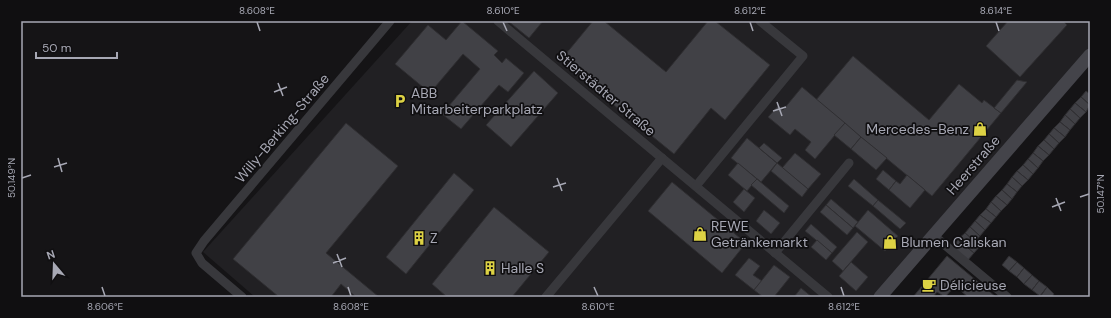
<svg xmlns="http://www.w3.org/2000/svg" width="1111" height="318" font-family="'DM Sans',sans-serif">
<style>
.built{fill:#212023}
.building{fill:#414146;stroke:#2f2e31}
.lines{fill:none;stroke-linecap:round;stroke-linejoin:round}
.minor{stroke:#38383c;stroke-width:9}
.secondary{stroke:#44444a;stroke-width:13}
.ticks{fill:none;stroke:#a7a8b4;stroke-width:1.5}
.labels{text-anchor:middle;stroke-width:3.5;stroke-linejoin:round;paint-order:stroke}
.poi-label{font-size:14px;fill:#a7a8b4;stroke:#100f11;text-anchor:start}
.street-label{font-size:14px;fill:#a7a8b4;stroke:#100f11}
.neatline{fill:none;stroke:#a7a8b4;stroke-width:1.5}
.ticks-label{font-size:10px;text-anchor:middle;fill:#a7a8b4}
</style>
<rect width="100%" height="100%" fill="#151416"/>
<polygon class="built" points="412,21 1090,21 1090,55 882,297 255,297 203,252"/>
<g class="building">
<polygon points="462,21 498,51 494,55 502,63 506,58 524,73 508,92 499,85 461,129 442,114 480,69 463,54 430,93 395,64 428,25 446,40"/>
<polygon points="508,21 543,21 529,38"/>
<polygon points="593,21 604,21 666,72 708,21 715,21 770,65 725,120 711,108 674,154 560,61"/>
<polygon points="1008,21 1063,21 1067,25 1020,77 986,46"/>
<polygon points="853,56 929,120 959,84 982,103 984,100 1001,113 932,196 816,100"/>
<polygon points="534,71 558,93 511,147 486,125"/>
<polygon points="1017,80 1027,82 1001,113 994,108"/>
<polygon points="802,87 845,123 815,159 805,150 811,142 795,129 790,135 768,117 778,106 783,110"/>
<polygon points="1086,91 1090,94 1090,105 1081,97"/>
<polygon points="1081,97 1090,105 1086,112 1075,103"/>
<polygon points="1075,103 1086,112 1080,118 1070,109"/>
<polygon points="1070,109 1080,118 1075,124 1065,115"/>
<polygon points="1065,115 1075,124 1070,130 1060,122"/>
<polygon points="1060,122 1070,130 1065,137 1054,128"/>
<polygon points="346,123 398,166 326,253 379,297 356,297 341,284 331,297 279,297 233,259"/>
<polygon points="845,123 861,137 851,149 834,135"/>
<polygon points="1054,128 1065,137 1059,143 1049,134"/>
<polygon points="1049,134 1059,143 1054,149 1044,140"/>
<polygon points="861,137 887,158 876,170 851,149"/>
<polygon points="747,138 777,163 761,182 731,158"/>
<polygon points="1044,140 1054,149 1049,155 1038,146"/>
<polygon points="764,143 782,158 777,163 759,148"/>
<polygon points="1038,146 1049,155 1043,161 1033,153"/>
<polygon points="795,153 821,174 808,189 782,168"/>
<polygon points="1033,153 1043,161 1038,168 1028,159"/>
<polygon points="1028,159 1038,168 1033,174 1023,165"/>
<polygon points="738,163 757,179 747,191 728,175"/>
<polygon points="777,163 808,189 802,197 771,171"/>
<polygon points="1023,165 1033,174 1028,180 1017,171"/>
<polygon points="883,170 896,181 889,190 876,179"/>
<polygon points="1017,171 1028,180 1022,186 1012,177"/>
<polygon points="454,173 474,190 406,274 386,257"/>
<polygon points="907,175 925,190 910,208 889,190 896,181 900,184"/>
<polygon points="1012,177 1022,186 1017,192 1007,184"/>
<polygon points="757,179 789,206 784,213 751,185"/>
<polygon points="854,179 878,200 873,206 848,186"/>
<polygon points="672,182 746,243 722,273 648,211"/>
<polygon points="1007,184 1017,192 1012,199 1002,190"/>
<polygon points="744,189 755,198 744,212 733,202"/>
<polygon points="1002,190 1012,199 1007,205 996,196"/>
<polygon points="996,196 1007,205 1001,211 991,202"/>
<polygon points="831,199 858,222 853,228 826,205"/>
<polygon points="878,200 906,223 900,229 873,206"/>
<polygon points="991,202 1001,211 996,217 986,209"/>
<polygon points="826,205 853,228 847,235 820,212"/>
<polygon points="494,207 549,252 512,297 447,297 432,284"/>
<polygon points="986,209 996,217 991,223 980,215"/>
<polygon points="764,210 780,223 771,234 756,221"/>
<polygon points="868,210 898,236 885,251 855,226"/>
<polygon points="980,215 991,223 985,230 975,221"/>
<polygon points="975,221 985,230 980,236 970,227"/>
<polygon points="811,224 837,247 832,253 805,231"/>
<polygon points="970,227 980,236 975,242 965,233"/>
<polygon points="857,232 868,242 843,271 832,261"/>
<polygon points="965,233 980,246 974,253 957,240"/>
<polygon points="817,240 832,253 826,260 811,247"/>
<polygon points="958,240 974,253 968,260 952,247"/>
<polygon points="947,256 996,297 968,297 955,286 945,297 937,292 933,297 913,297"/>
<polygon points="1009,256 1017,262 1009,271 1002,265"/>
<polygon points="749,258 760,266 753,275 762,281 754,290 735,275"/>
<polygon points="851,262 868,277 856,291 839,276"/>
<polygon points="1017,262 1024,268 1017,277 1009,271"/>
<polygon points="774,265 790,277 774,297 763,297 754,290"/>
<polygon points="1024,268 1032,275 1024,284 1017,277"/>
<polygon points="1032,275 1039,281 1032,290 1024,284"/>
<polygon points="1039,281 1047,287 1040,296 1032,290"/>
<polygon points="1047,287 1054,294 1052,297 1040,297"/>
<polygon points="801,288 812,297 794,297"/>
</g>
<g class="lines">
<g class="minor">
<polyline points="498,21 828,297"/>
<polyline points="696,186 803,56 760,21"/>
<polyline points="933,235 1007,297"/>
<polyline points="775,253 849,163"/>
<polyline points="242,297 202,263 196,253 204,241 390,21"/>
<polyline points="546,297 662,158"/>
</g>
<polyline class="secondary" points="880,297 1090,55"/>
</g>
<path class="ticks" d="M257,22L260,31M503,22L507,31M750,22L753,31M996,22L999,31M278,83L283,96M274,92L287,87M777,102L782,116M773,111L786,107M58,158L62,172M54,167L67,163M22,178L31,175M557,178L562,191M553,187L566,183M1080,197L1089,194M1056,198L1061,211M1052,207L1065,202M337,254L342,267M333,263L346,258M102,287L105,296M348,287L351,296M594,287L598,296M841,287L844,296"/>
<defs>
<symbol id="parking-bare" viewBox="-9 -9 18 18"><path d="M-3.5-5.5H1a3.5 3.5 0 0 1 0 7H-1V5.5H-3.5ZM-1-3.4V-.6H.8a1.4 1.4 0 0 0 0-2.8Z" fill="#ddd244" stroke="#100f11" stroke-width="2.5" paint-order="stroke"/></symbol>
<symbol id="shop-bare" viewBox="-9 -9 18 18"><path d="M-5-2.5h2.3a2.7 3.5 0 0 1 5.4 0H5L5.5 6h-11ZM-1.5-2.5h3a1.5 2.3 0 0 0-3 0Z" fill="#ddd244" stroke="#100f11" stroke-width="2.5" paint-order="stroke"/></symbol>
<symbol id="building-bare" viewBox="-9 -9 18 18"><path d="M-4-6H4V6H1V3H-1V6H-4ZM-2.5-4.3h1.7v1.8h-1.7ZM.8-4.3h1.7v1.8H.8ZM-2.5-1h1.7V.8h-1.7ZM.8-1h1.7V.8H.8Z" fill="#ddd244" stroke="#100f11" stroke-width="2.5" paint-order="stroke"/></symbol>
<symbol id="cafe-bare" viewBox="-9 -9 18 18"><path d="M-5.5-4.5H6V0H3Q3 3.5 0 3.5H-2.5Q-5.5 3.5-5.5 0ZM3-3.2v2h1.7v-2ZM-6 4.5H4V6H-6Z" fill="#ddd244" stroke="#100f11" stroke-width="2.5" paint-order="stroke"/></symbol>
</defs>
<g fill-rule="evenodd">
<use href="#parking-bare" x="390" y="91" width="20" height="20"/>
<use href="#shop-bare" x="970" y="119" width="20" height="20"/>
<use href="#shop-bare" x="690" y="224" width="20" height="20"/>
<use href="#building-bare" x="409" y="228" width="20" height="20"/>
<use href="#shop-bare" x="880" y="232" width="20" height="20"/>
<use href="#building-bare" x="480" y="258" width="20" height="20"/>
<use href="#cafe-bare" x="919" y="275" width="20" height="20"/>
</g>
<g class="labels">
<g class="poi-label">
<text x="411" y="98">ABB<tspan x="411" dy="16">Mitarbeiterparkplatz</tspan></text>
<text x="969" y="134" text-anchor="end">Mercedes-Benz</text>
<text x="711" y="231">REWE<tspan x="711" dy="16">Getränkemarkt</tspan></text>
<text x="430" y="243">Z</text>
<text x="901" y="247">Blumen Caliskan</text>
<text x="501" y="273">Halle S</text>
<text x="940" y="290">Délicieuse</text>
</g>
<g class="street-label">
<text transform="translate(606 93) rotate(40)" y="5">Stierstädter Straße</text>
<text transform="translate(282 128) rotate(-50)" y="5">Willy-Berking-Straße</text>
<text transform="translate(973 165) rotate(-49)" y="5">Heerstraße</text>
</g>
</g>
<rect width="1111" height="318" fill="none" stroke="#100f11" stroke-width="44"/>
<g transform="translate(54 264) rotate(341)" stroke="#100f11" stroke-width="3" paint-order="stroke">
<path d="M0-3L7 15L0 10L-7 15Z" fill="#a7a8b4"/>
<text y="-6" font-size="11" font-weight="bold" text-anchor="middle" fill="#a7a8b4">N</text>
</g>
<path d="M36 52v6h81v-6" fill="none" stroke="#a7a8b4" stroke-width="2"/>
<text x="42" y="52" font-size="12" fill="#a7a8b4" stroke="#100f11" stroke-width="3" paint-order="stroke">50 m</text>
<rect x="22" y="22" width="1067" height="274" class="neatline"/>
<g class="ticks-label">
<text x="257" y="14">8.608°E</text>
<text x="503" y="14">8.610°E</text>
<text x="750" y="14">8.612°E</text>
<text x="996" y="14">8.614°E</text>
<text transform="translate(11 178) rotate(-90)" y="4">50.149°N</text>
<text transform="translate(1100 194) rotate(-90)" y="4">50.147°N</text>
<text x="105" y="310">8.606°E</text>
<text x="351" y="310">8.608°E</text>
<text x="598" y="310">8.610°E</text>
<text x="844" y="310">8.612°E</text>
</g>
</svg>
